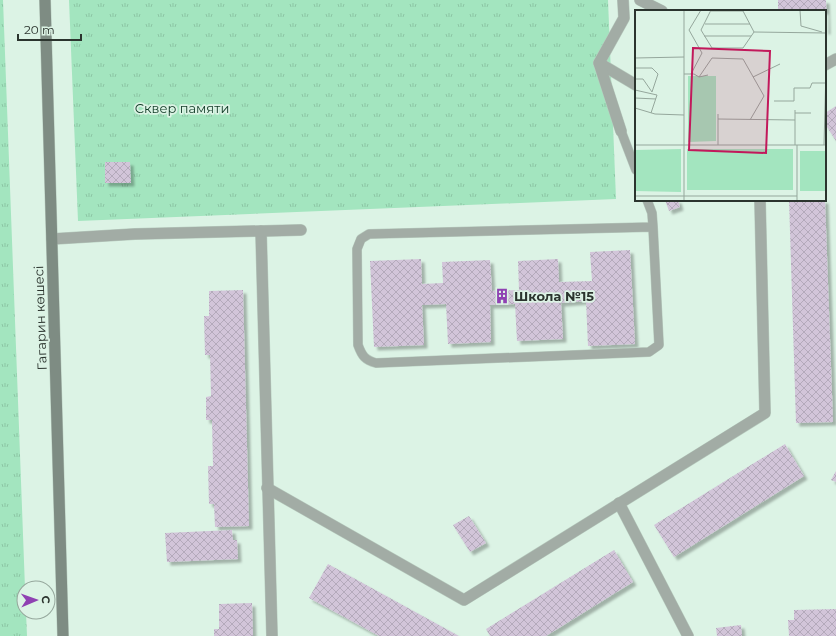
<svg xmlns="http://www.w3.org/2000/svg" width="836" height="636" font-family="Montserrat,sans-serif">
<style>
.grass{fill:url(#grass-tufts)}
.building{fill:url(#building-cross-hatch);filter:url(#shadow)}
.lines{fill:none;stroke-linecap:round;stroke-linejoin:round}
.service-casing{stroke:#b9cdc0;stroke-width:10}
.minor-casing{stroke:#b9cdc0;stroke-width:12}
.secondary-casing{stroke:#b9cdc0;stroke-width:12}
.service{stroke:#a2aca5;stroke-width:9}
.minor{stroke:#a2aca5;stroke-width:11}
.secondary{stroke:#7e8c83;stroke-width:11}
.labels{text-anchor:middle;stroke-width:3.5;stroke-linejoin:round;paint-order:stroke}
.park-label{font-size:13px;fill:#0f3a25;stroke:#dcf3e5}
.poi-label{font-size:13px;font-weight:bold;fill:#2b342e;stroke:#dcf3e5;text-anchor:start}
.street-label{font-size:13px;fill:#2b342e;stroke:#dcf3e5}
.inset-road{fill:none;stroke:#95a79c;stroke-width:1}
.view{fill:#c2185b;fill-opacity:0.15;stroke:#c2185b;stroke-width:2}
.inset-edge{fill:none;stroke:#2b342e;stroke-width:2}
</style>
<defs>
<pattern id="grass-tufts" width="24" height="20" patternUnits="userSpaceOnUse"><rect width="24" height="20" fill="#a3e5bf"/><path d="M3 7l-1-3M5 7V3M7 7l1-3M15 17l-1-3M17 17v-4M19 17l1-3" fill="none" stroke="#8cc5a4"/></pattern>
<pattern id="building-cross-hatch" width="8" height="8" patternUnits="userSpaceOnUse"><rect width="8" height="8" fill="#d2c5d9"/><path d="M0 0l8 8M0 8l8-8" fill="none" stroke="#b4aabb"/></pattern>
<filter id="shadow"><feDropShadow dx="3.5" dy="3.5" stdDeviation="1" flood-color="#0004"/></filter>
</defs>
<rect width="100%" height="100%" fill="#dcf3e5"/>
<g class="grass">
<polygon points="0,0 3,0 25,588 24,588 24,612 26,612 27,636 0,636"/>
<polygon points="69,0 608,0 616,199 78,221"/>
</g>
<g class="building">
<polygon points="778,0 826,0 827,31 825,31 825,11 778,11"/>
<polygon points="836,106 836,141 825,124 825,113"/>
<polygon points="105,162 130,162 131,183 105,183"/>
<polygon points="665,200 678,200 680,207 669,211"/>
<polygon points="789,200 825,200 833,422 796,423"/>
<polygon points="630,250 635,344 588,346 586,301 561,303 563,339 517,341 515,304 490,305 491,342 448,344 446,304 422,305 424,345 374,347 370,261 421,259 422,284 443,283 442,262 490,260 492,291 519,290 518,261 558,259 559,282 592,281 590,252"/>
<polygon points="243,290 249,526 215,527 214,504 209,504 208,466 213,466 212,420 206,420 206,397 211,396 210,355 205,355 204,316 209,316 209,291"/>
<polygon points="785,444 804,476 674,557 654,525"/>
<polygon points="836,471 836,482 831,480"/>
<polygon points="469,516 486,543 470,552 453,525"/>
<polygon points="232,530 233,540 237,540 238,559 167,562 165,533"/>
<polygon points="614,550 633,582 546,636 490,636 486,629"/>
<polygon points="328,564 459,636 379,636 309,598"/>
<polygon points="252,603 253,636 214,636 214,629 219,629 219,604"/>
<polygon points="836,609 836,636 789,636 788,620 794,620 794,610"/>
<polygon points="741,625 742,636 717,636 716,628"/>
</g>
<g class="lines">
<defs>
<g id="service">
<polyline points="621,131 636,170"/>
<path d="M647,200L652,213L653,227L659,345L649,352L376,363C365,360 362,356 358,345L357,249L361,239L369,234L653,227"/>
</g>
<g id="minor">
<polyline points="640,0 662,11"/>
<polyline points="599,63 636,85"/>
<polyline points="825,65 836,59"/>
<polyline points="621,131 599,63 624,18 623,0"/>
<polyline points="261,231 272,636"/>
<polyline points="52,239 135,234 301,230"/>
<polyline points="267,488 464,600 765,413 760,200"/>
<polyline points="619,503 688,636"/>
</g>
<polyline id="secondary" points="45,0 63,636"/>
</defs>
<use href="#service" class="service-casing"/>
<use href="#minor" class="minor-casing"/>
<use href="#secondary" class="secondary-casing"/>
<use href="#service" class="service"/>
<use href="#minor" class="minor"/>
<use href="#secondary" class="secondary"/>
</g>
<defs>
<symbol id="building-bare" viewBox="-9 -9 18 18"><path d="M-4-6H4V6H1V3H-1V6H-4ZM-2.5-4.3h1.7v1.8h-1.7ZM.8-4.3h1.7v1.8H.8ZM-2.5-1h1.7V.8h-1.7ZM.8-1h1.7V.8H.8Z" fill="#8f41b2" stroke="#dcf3e5" stroke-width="2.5" paint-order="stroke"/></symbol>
</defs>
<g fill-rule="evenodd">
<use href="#building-bare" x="491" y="285" width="22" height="22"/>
</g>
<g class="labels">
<g class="park-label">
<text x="182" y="113">Сквер памяти</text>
</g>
<g class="poi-label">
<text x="514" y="301">Школа №15</text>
</g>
<g class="street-label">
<text transform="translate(40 318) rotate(-92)" y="5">Гагарин көшесі</text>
</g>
</g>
<g transform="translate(635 10)">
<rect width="191" height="191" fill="#dcf3e5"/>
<path d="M53,66H81V131L53,132ZM46,139V182L0,181V140ZM52,139H158V180H52ZM165,141H191V181H165Z" fill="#a3e5bf"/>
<path d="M11,166H27V173H11ZM10,175H27V180H10Z" fill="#a3e5bf"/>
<path class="inset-road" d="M165,0L166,16L187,22M76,1H108L119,22M70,14H115M54,20L67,43L56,64M54,20L66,0M66,20L77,38H108L119,22M66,20L76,0M119,22L191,23M69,26H116M0,48L49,47M0,58H17L23,64L17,82M49,64H59L64,67L73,65M64,67L77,48L108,49L129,86L115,110M118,67L145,54M0,69H8L17,82M0,80L22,85L16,103M0,88L21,89M139,91H159V78H175L177,73H191M0,98L20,104L49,105M160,100V135M160,103H176M83,104V135M83,109L160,110M0,135H191M189,135L191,59M0,186H162M49,191V0M162,191V135"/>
<path class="view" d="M58,38L135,41L131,143L54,140Z"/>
<rect width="191" height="191" class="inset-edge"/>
</g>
<g transform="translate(36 600) rotate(88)"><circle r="19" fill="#dcf3e5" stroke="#95a79c"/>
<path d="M0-3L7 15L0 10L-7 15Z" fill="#8f41b2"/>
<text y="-6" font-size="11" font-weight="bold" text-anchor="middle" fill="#2b342e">С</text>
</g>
<path d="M18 34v6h63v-6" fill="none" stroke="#2b342e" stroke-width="2"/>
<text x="24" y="34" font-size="12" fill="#2b342e" stroke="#dcf3e5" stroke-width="3" paint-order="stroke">20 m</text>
</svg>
